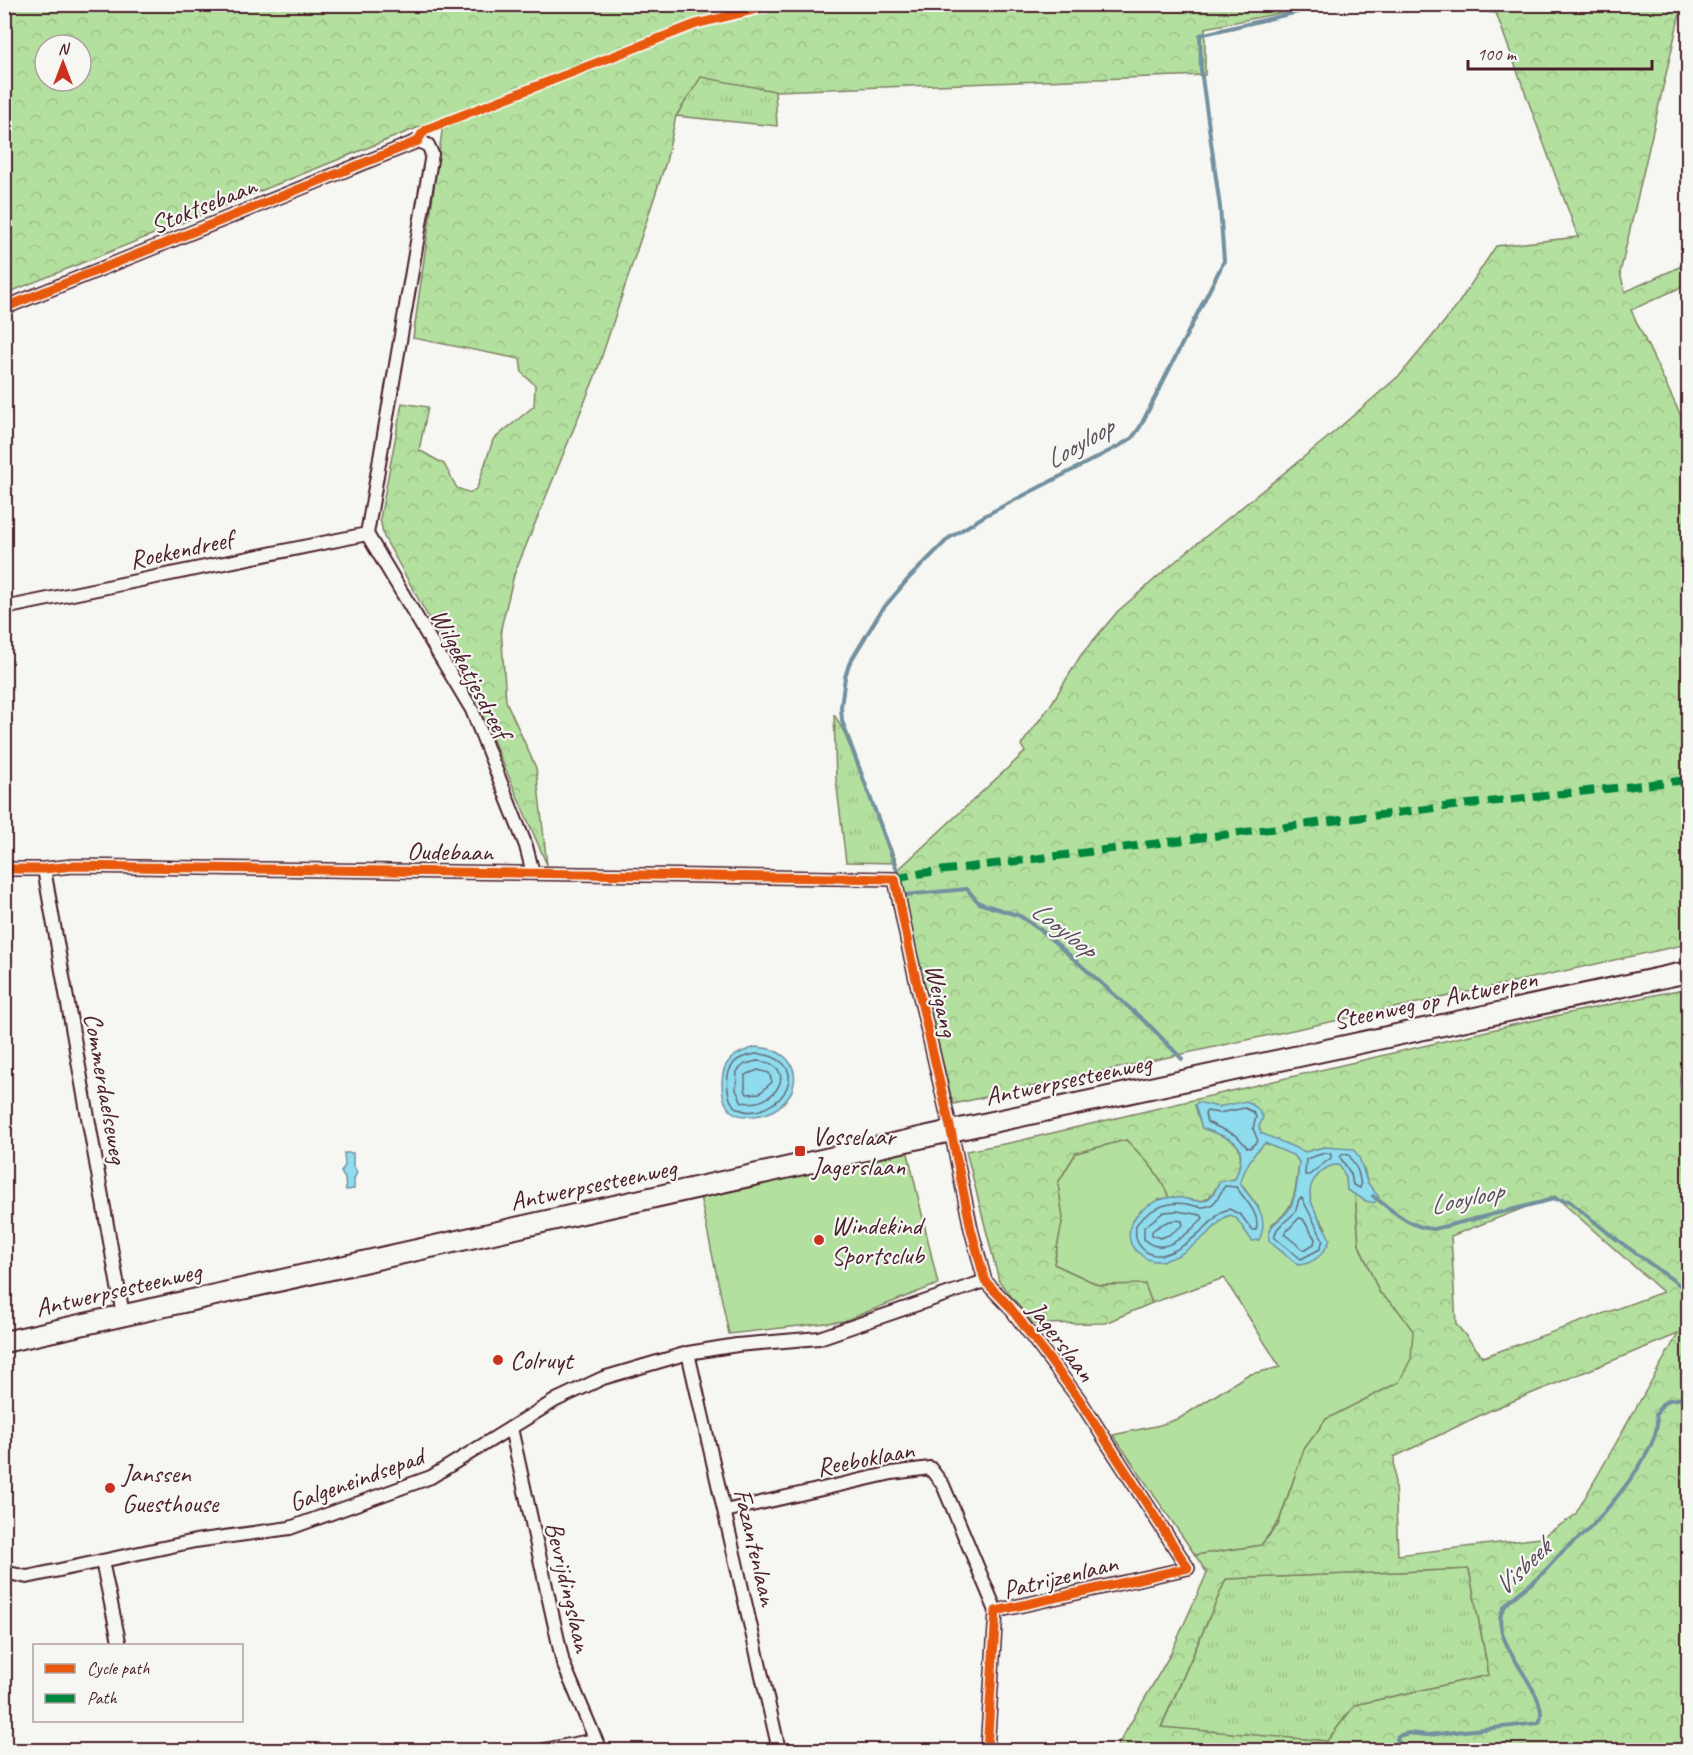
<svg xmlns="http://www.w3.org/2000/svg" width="1693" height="1755" font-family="Caveat,sans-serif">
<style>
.grass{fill:url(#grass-tufts);stroke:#7e8064;stroke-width:1.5}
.forest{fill:url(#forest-crowns);stroke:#7e8064;stroke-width:1.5;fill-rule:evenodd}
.park{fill:#b3e09e;stroke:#7e8064;stroke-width:1.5}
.water{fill:#8edced;stroke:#73909f;stroke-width:1.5}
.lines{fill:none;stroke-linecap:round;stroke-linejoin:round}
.shore{stroke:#656b79;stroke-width:1.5}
.stream{stroke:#73909f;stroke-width:4}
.street-casing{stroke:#4a1f2b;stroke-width:16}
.primary-casing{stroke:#4a1f2b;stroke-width:24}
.street{stroke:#f6f6f2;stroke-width:12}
.primary{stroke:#f6f6f2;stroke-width:20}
.quiet{stroke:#00873e;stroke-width:8;stroke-dasharray:15 8;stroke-linecap:butt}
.cycleway-casing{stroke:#f6f6f2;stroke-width:13}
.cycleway{stroke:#e8590c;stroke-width:9}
.poi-dot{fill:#c8321e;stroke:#f6f6f2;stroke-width:2}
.labels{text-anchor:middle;stroke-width:4.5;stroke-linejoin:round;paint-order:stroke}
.street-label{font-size:26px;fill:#4a1f2b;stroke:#f6f6f2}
.poi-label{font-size:26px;fill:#4a1f2b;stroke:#f6f6f2;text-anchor:start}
.water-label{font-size:27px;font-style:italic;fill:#5b4e5c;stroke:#f6f6f2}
</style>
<defs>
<pattern id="grass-tufts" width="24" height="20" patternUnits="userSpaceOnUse" patternTransform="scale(1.5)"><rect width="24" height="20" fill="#b3e09e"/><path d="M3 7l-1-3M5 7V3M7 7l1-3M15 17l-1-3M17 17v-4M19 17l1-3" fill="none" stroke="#9bc088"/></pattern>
<pattern id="forest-crowns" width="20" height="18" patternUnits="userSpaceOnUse" patternTransform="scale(1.5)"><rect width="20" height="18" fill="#b3e09e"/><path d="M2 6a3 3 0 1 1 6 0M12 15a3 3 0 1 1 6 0" fill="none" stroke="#9bc088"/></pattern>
</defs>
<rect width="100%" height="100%" fill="#f6f6f2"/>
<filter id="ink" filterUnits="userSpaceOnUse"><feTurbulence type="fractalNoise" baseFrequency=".0167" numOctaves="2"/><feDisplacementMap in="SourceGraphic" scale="12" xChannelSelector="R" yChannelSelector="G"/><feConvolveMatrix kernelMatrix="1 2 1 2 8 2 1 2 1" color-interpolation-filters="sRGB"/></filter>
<g filter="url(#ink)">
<g class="grass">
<polygon points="701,76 775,91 777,126 676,116"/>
<polygon points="834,714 843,730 897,863 846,862 836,779"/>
<polygon points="1469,1569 1489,1675 1355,1705 1327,1741 1161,1728 1226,1579"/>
</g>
<g class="forest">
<path d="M5,4H1321V5L1205,28V75L775,91L701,77L676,116L666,162L596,374L514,575L501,628L506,701L536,768L547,865L480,710L384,537L380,519L402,403L428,407L419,450L444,464L457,488L470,493L477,488L493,440L534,406L535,385L522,373L520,359L413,338L444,117L5,294ZM45,45H81V81H45Z"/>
<polygon points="1419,5 1682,5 1620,273 1625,292 1688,263 1688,284 1631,310 1688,431 1688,944 953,1104 921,972 899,869 1025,752 1021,745 1050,706 1081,655 1118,611 1184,554 1326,439 1401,374 1454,310 1496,246 1578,237 1496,13"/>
<path d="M1688,988V1055L1681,1071L1680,1080L1681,1092L1688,1117V1750H1115L1170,1655L1207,1573L1195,1555L1261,1545L1278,1525L1304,1449L1326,1419L1399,1382L1398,1310L1379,1292L1359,1245L1355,1194L1366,1201L1378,1197L1367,1182L1364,1169L1324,1147L1305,1152L1260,1133L1246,1102L1218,1107L1198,1103L1195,1105L1202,1128C1233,1140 1250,1141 1235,1179L1219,1182C1205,1213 1195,1196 1169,1198C1160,1173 1144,1158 1126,1140L1076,1153L1058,1183L1063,1218L1054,1264L1099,1285L1145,1284L1152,1303L1105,1323L1033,1324L999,1281L966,1151L1014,1142L1517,1024ZM1555,1196L1663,1292L1483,1357L1456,1324L1451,1236ZM1678,1334L1575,1515L1541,1538L1398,1555L1394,1457L1491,1410ZM1469,1569L1489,1675L1355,1705L1327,1741L1161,1727L1226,1579Z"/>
</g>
<g class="park">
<path d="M1126,1140C1144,1158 1160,1173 1169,1198L1159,1199L1147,1207L1214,1228L1225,1217L1231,1215L1237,1219L1252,1240L1259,1208L1240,1183C1245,1166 1252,1154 1265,1143L1295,1156L1299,1162C1296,1188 1296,1209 1272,1224L1269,1241L1298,1265L1326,1228C1314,1212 1301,1191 1318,1175C1325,1168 1329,1165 1339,1164L1346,1177L1347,1190L1355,1194L1359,1245L1379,1292L1398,1310L1413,1331L1411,1359L1399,1382L1326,1419L1304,1449L1279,1521L1261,1545L1195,1555L1113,1435L1160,1425L1180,1418L1247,1375L1280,1367L1224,1278L1152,1303L1145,1284L1099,1285L1054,1264L1063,1218L1058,1183L1076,1153Z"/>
<polygon points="907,1149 938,1284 844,1321 729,1334 700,1196"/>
</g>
<g class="water">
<path d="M756,1047C818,1051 798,1120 746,1116C738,1116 731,1113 727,1106C723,1099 722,1091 722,1083C722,1060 735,1053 756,1047Z"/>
<path d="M1688,1055V1117C1681,1095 1675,1076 1688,1055Z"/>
<path d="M1246,1101L1257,1108L1263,1117L1259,1127L1261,1133L1305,1152L1324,1147L1353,1149L1359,1157L1367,1182L1379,1197L1374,1203L1366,1201L1347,1190L1346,1177L1339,1165C1329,1165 1325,1168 1318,1175C1297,1196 1323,1220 1330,1240C1324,1254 1314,1264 1298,1265L1269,1241C1267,1220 1284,1222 1291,1206C1297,1192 1298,1176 1299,1162L1295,1156L1265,1143C1252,1154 1245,1166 1240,1183C1253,1203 1271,1214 1259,1240L1252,1241L1237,1219L1231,1215L1225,1217C1207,1235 1165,1278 1140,1254C1136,1251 1133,1249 1131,1244C1122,1218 1151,1198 1174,1197C1184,1197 1197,1204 1206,1200C1214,1197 1216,1188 1219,1182L1235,1179C1251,1141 1233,1140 1202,1128L1195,1105L1198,1102L1218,1107Z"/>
<polygon points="344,1153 353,1153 353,1165 357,1172 354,1179 354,1189 346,1190 345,1179 341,1172 345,1165"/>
</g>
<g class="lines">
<g class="shore">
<path d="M756,1054C774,1054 796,1065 787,1087C781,1104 754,1118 737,1108C726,1102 725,1075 732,1066C737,1057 747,1056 756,1054Z"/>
<path d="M757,1061C800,1063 778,1109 742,1102L736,1090L737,1071L745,1064Z"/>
<polygon points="758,1070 769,1073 772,1082 760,1093 747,1094 745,1089 745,1075"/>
<polygon points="1245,1108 1253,1112 1256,1117 1253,1128 1258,1141 1250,1148 1247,1147 1237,1136 1207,1122 1205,1114 1207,1111 1219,1113"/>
<polygon points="1325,1153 1331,1154 1331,1158 1309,1175 1305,1175 1306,1159"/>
<polygon points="1343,1154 1349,1155 1358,1171 1361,1185 1360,1188 1353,1185 1351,1174 1340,1157"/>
<path d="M1225,1186L1236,1187C1245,1200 1261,1214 1256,1230H1252L1241,1215L1229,1209L1221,1212C1206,1227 1166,1270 1144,1250C1135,1242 1135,1236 1136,1225C1149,1209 1167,1201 1187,1204C1195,1206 1203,1209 1211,1205C1218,1201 1220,1192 1225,1186Z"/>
<path d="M1302,1198L1323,1240L1320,1249L1301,1259L1275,1238C1274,1225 1290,1221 1296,1210C1297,1206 1298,1203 1299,1199Z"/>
<path d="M1177,1211L1201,1215L1203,1218C1189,1233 1162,1259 1144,1239V1227L1164,1212Z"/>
<polygon points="1299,1218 1303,1219 1315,1239 1314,1244 1304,1250 1284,1234"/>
<path d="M1176,1220L1182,1221L1183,1225L1169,1235L1160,1238L1152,1235V1231C1160,1225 1166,1221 1176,1220Z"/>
</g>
<g class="stream">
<polyline points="897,870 842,721 841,707 845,677 849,664 881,611 909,578 949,538 986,515 1119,446 1132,438 1140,427 1224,261 1220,207 1201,70 1200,35 1332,4"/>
<polyline points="903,892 904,895 967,889 979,903 1020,916 1042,931 1150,1026 1182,1059"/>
<path d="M1373,1196C1392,1210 1410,1228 1434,1229L1554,1199L1569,1201L1612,1236L1688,1291"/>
<path d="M1403,1750L1397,1739L1398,1736L1409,1733L1427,1735L1539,1723C1554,1694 1481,1638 1505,1606C1515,1594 1528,1587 1540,1576C1547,1569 1554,1561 1561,1553C1571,1543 1583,1536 1592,1526C1612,1504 1665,1443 1656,1415C1667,1391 1677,1404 1688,1395"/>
</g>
<defs>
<g id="street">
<polyline points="4,308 418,141 428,145 432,154 367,534"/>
<polyline points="367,534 472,710 526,846 533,873"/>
<polyline points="4,608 367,534"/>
<polyline points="4,869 44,869 73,866 895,879 909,949 951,1131 971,1229 985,1281 1009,1306 1079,1399 1188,1568 996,1611 987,1750"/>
<polyline points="44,869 123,1315"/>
<polyline points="688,1353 779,1750"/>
<polyline points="511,1428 563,1663 600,1750"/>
<polyline points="725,1511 892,1473 930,1468 943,1485 996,1611"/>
<polyline points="102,1561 120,1646"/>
<polyline points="4,1572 27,1577 195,1541 290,1528 431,1477 556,1400 603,1378 688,1353 737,1345 819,1338 985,1281"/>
<polyline points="544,1750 595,1740"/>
</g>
<polyline id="primary" points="4,1342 951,1131 1688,972"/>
</defs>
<use href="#street" class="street-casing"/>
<use href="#primary" class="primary-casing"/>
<use href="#street" class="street"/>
<use href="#primary" class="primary"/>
<polyline class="quiet" points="895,879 923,873 1443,807 1688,780"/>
<defs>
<g id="cycleway">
<polyline points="4,308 418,141 421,135 427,129 696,24 778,4"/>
<polyline points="4,869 44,869 73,866 895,879 909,949 951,1131 971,1229 985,1281 1009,1306 1079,1399 1188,1568 996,1611 987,1750"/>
</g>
</defs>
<use href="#cycleway" class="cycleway-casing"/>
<use href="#cycleway" class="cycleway"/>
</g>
</g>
<g class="poi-dot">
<rect x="794" y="1145" width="12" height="12" rx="3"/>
<circle cx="819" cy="1240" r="6"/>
<circle cx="498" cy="1360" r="6"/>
<circle cx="110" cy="1488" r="6"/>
</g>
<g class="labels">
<g class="street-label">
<text transform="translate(203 205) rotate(-22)" y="9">Stoktsebaan</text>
<text transform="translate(181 549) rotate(-12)" y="9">Roekendreef</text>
<text transform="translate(471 673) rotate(62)" y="9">Wilgekatjesdreef</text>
<text transform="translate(450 851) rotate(1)" y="9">Oudebaan</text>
<text transform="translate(1435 999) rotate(-12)" y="9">Steenweg op Antwerpen</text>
<text transform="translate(942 1000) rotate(77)" y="9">Weigang</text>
<text transform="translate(1068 1079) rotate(-12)" y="9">Antwerpsesteenweg</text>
<text transform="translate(106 1088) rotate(80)" y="9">Commerdaelseweg</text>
<text transform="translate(593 1184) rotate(-12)" y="9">Antwerpsesteenweg</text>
<text transform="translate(118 1289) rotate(-13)" y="9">Antwerpsesteenweg</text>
<text transform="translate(1062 1341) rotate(53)" y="9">Jagerslaan</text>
<text transform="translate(865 1458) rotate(-11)" y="9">Reeboklaan</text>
<text transform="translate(356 1479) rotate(-20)" y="9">Galgeneindsepad</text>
<text transform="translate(756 1547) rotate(77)" y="9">Fazantenlaan</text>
<text transform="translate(1060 1576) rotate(-14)" y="9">Patrijzenlaan</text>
<text transform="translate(569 1587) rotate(77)" y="9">Bevrijdingslaan</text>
</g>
<g class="poi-label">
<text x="812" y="1145">Vosselaar<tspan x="812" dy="30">Jagerslaan</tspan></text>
<text x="831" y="1234">Windekind<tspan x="831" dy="30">Sportsclub</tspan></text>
<text x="510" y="1369">Colruyt</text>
<text x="122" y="1482">Janssen<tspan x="122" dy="30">Guesthouse</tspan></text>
</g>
<g class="water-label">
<text transform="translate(1079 443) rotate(-30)" y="9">Looyloop</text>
<text transform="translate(1064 929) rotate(38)" y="9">Looyloop</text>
<text transform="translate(1466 1198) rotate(-12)" y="9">Looyloop</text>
<text transform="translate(1522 1567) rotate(-44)" y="9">Visbeek</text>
</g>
</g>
<rect width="1693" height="1755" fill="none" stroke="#f6f6f2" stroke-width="24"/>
<rect x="12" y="12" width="1669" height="1731" fill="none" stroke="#4a1f2b" stroke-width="2" filter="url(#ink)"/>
<rect x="33" y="1644" width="210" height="78" fill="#f6f6f2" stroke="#b1a0a2" stroke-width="1.5"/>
<rect x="45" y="1664" width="30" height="9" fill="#e8590c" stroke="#b1a0a2" stroke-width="1.5"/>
<text x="87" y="1674" font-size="18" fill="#4a1f2b">Cycle path</text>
<rect x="45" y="1694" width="30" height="9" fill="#00873e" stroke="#b1a0a2" stroke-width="1.5"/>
<text x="87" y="1704" font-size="18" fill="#4a1f2b">Path</text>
<g transform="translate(63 63)"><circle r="28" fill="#f6f6f2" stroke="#b1a0a2" stroke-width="1.5"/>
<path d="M0-4.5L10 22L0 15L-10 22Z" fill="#c8321e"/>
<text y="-9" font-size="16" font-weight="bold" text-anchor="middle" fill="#4a1f2b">N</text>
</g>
<path d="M1468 60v9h184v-9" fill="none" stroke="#4a1f2b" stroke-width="3"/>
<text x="1477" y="60" font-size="18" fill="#4a1f2b" stroke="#f6f6f2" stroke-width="4.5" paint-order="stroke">100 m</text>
</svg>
